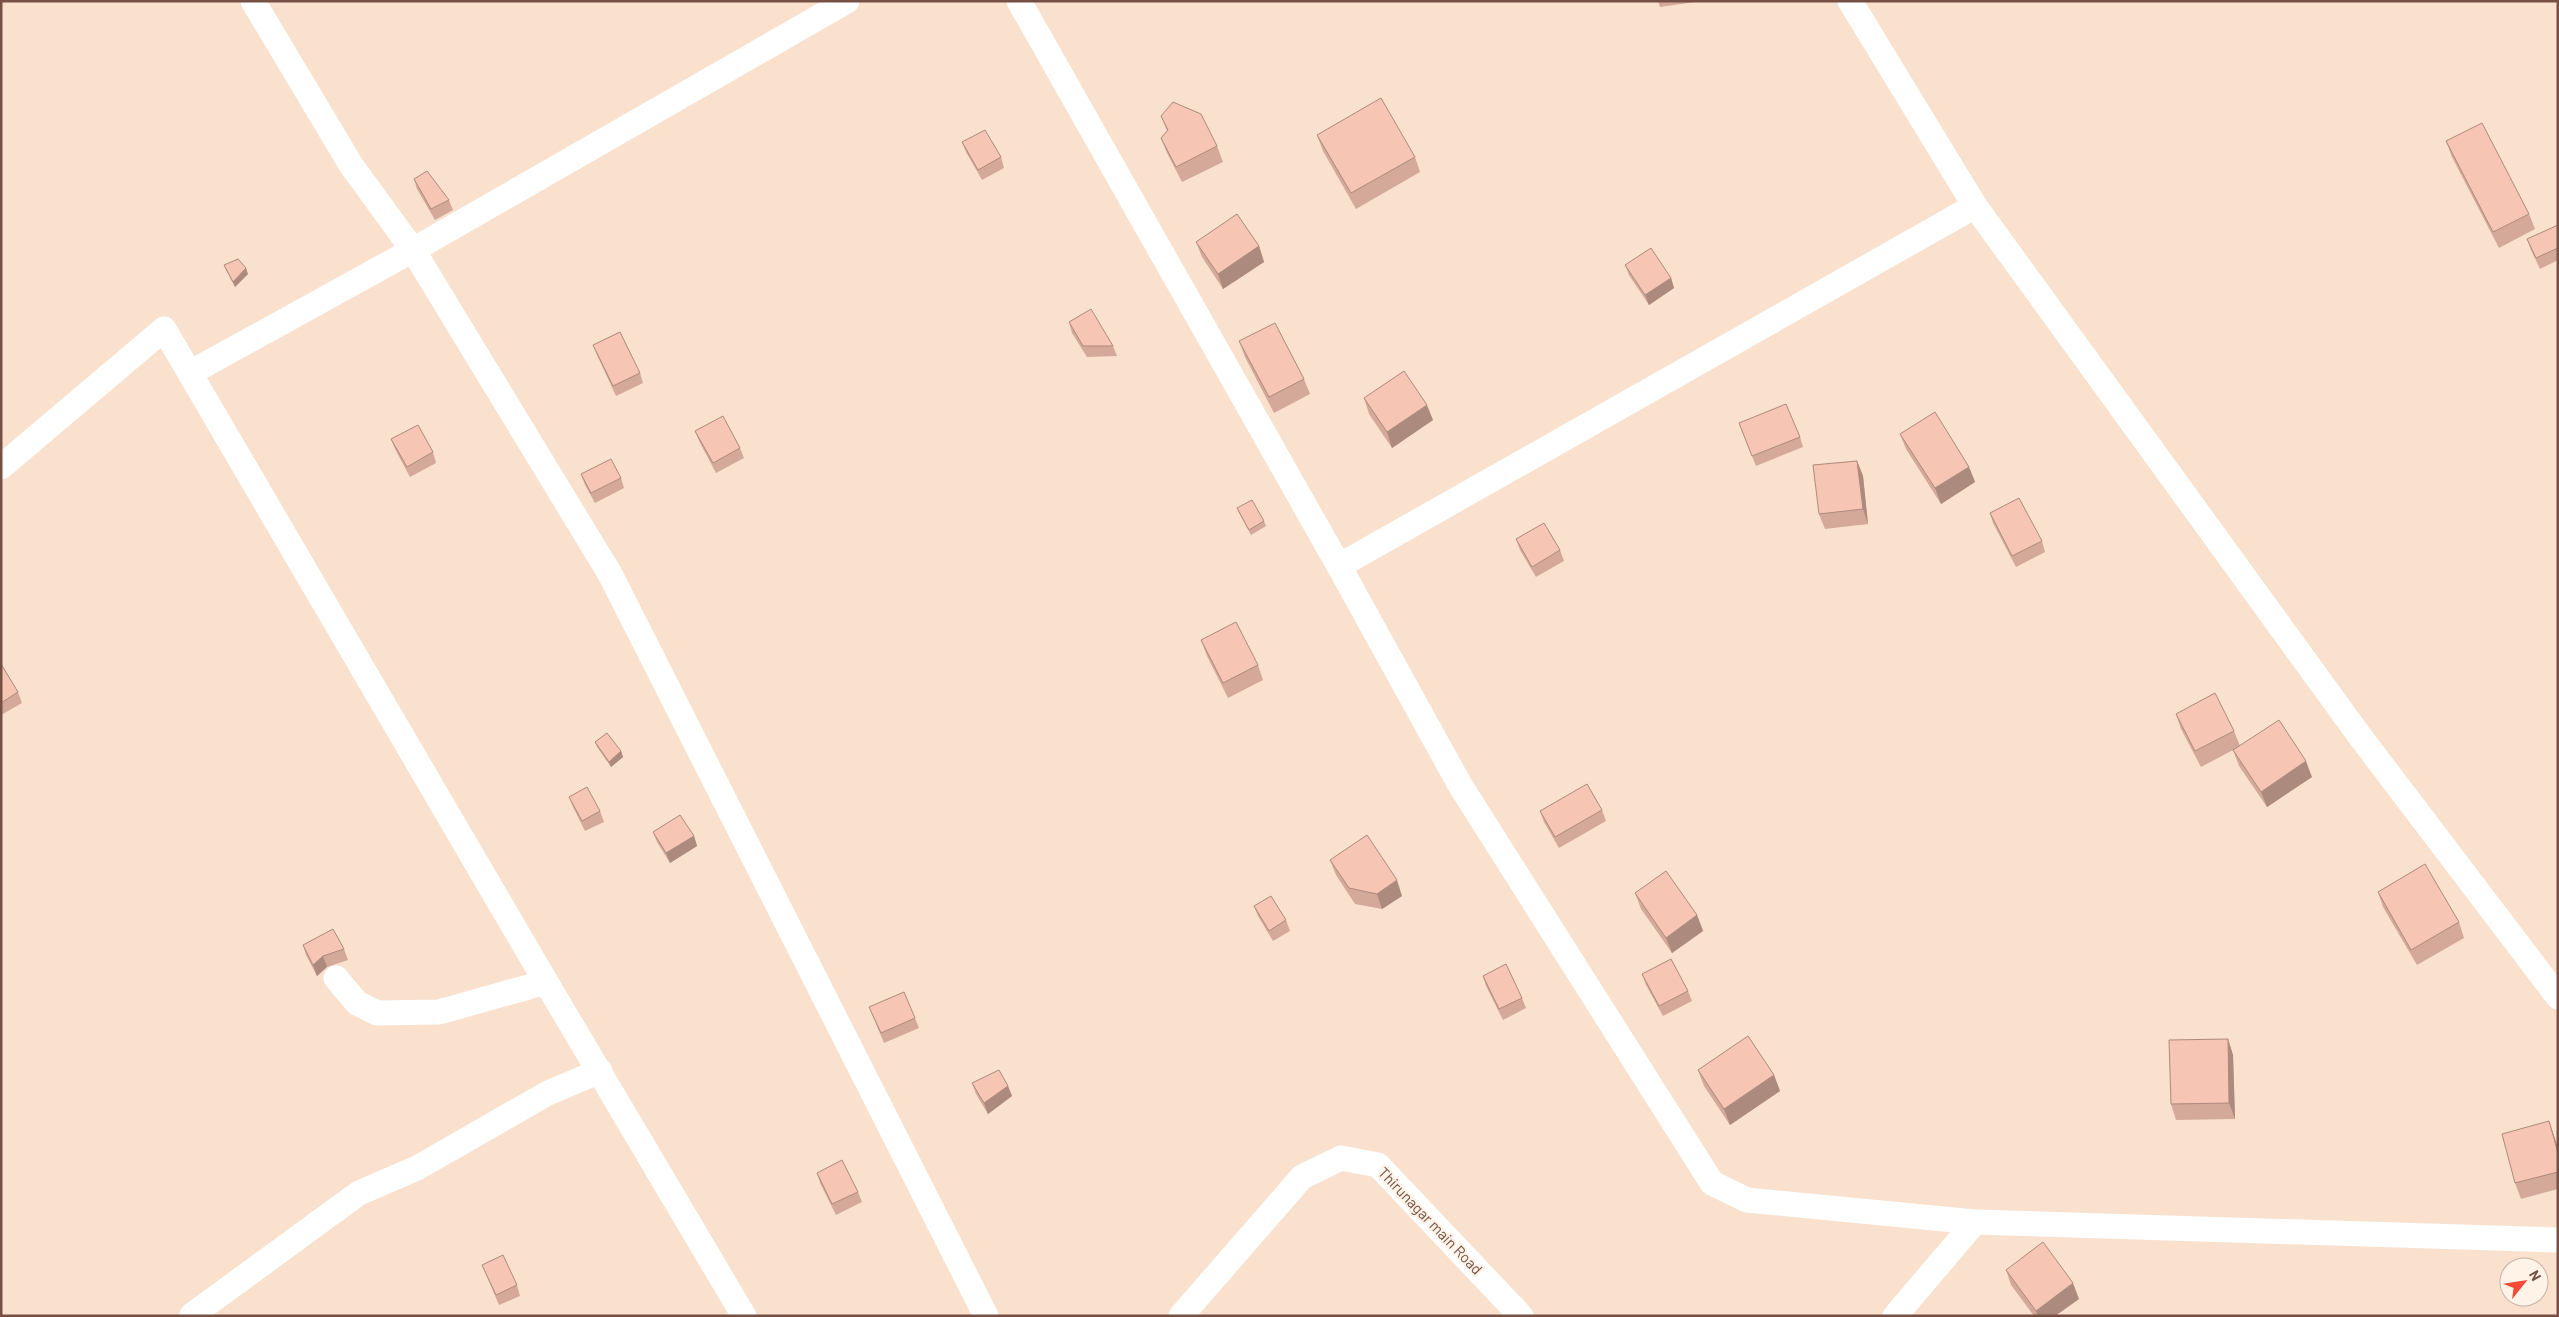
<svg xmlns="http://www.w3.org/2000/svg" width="2559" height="1317" font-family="Barlow,sans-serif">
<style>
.residential{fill:#f9e1ce;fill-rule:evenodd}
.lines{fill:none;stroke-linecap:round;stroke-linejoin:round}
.minor{stroke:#fff;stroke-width:25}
.wall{fill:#d4a99a}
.shaded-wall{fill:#ac8a7d}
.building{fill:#f6c5b3;stroke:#ac8a7d}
.labels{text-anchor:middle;stroke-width:4.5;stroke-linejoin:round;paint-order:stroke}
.street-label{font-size:15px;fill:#765044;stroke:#fff2e6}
</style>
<rect width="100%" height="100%" fill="#feeedd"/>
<path class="residential" d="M1,1H2558V1316H1ZM2509,1267H2539V1297H2509Z"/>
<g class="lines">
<g class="minor">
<polyline points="253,1 351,165 413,250 610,574 986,1316"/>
<polyline points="1019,1 1339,566 1460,785 1712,1183 1747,1200 1975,1222 2558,1240"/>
<polyline points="1850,1 1975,206 2359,735 2558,997"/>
<polyline points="190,373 413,250 847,1"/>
<polyline points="1,467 164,329 546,982 744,1316"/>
<polyline points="1339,566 1975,206"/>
<polyline points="336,978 357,1003 377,1013 439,1012 546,982"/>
<polyline points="192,1315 359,1193 417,1168 548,1093 600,1071"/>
<polyline points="1181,1316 1302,1177 1341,1158 1378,1165 1521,1316"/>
<polyline points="1895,1316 1975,1222"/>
</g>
</g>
<g class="wall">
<polygon points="1658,1 1702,1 1660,7"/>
<polygon points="1161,116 1217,146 1223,162 1182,182 1167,153 1161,138 1167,131"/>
<polygon points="1317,135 1415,157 1420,172 1356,209 1323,151"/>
<polygon points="2446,141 2529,214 2535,229 2499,248 2452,157"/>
<polygon points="962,142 1001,157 1004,168 982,180 966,152"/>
<polygon points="414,179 449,200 453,210 435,220 417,189"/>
<polygon points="2558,225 2558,260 2540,269 2531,250 2527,239"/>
<polygon points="1196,242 1259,246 1264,262 1223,289 1202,257"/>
<polygon points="224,265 248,274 235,287 226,270"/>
<polygon points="1625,265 1671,278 1674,288 1649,305 1629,275"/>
<polygon points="1069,322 1113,346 1117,356 1087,357 1072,333"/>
<polygon points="1239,341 1304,379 1310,394 1274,413 1245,357"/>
<polygon points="593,345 640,373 643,383 616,396 597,355"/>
<polygon points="1364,398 1433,420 1392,448 1369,414"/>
<polygon points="1739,423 1800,437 1803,447 1756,466"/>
<polygon points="695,431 740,448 744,458 716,473 699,441"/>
<polygon points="1900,434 1969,467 1975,482 1941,504 1906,449"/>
<polygon points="391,439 433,452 436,463 410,477 395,449"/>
<polygon points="1857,461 1863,476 1868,524 1825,529 1819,514"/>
<polygon points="581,474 621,478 624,488 595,503 585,485"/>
<polygon points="1237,508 1264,521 1266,526 1251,535 1239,513"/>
<polygon points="1990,513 2042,541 2045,552 2016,567 1993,523"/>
<polygon points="1516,539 1560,550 1564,561 1536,577 1520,550"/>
<polygon points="1201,640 1258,665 1263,680 1228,698 1207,656"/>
<polygon points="1,664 18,692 22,703 1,715"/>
<polygon points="2176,714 2234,731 2240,746 2312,777 2267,807 2239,766 2233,750 2235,749 2201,767 2181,729"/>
<polygon points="595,742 621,751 623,757 611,767 597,747"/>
<polygon points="569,797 600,811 604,822 585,831 573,807"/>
<polygon points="1602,810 1606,821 1559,848 1544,822 1540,811"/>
<polygon points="653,832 694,836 697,846 670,863 657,842"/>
<polygon points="1330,860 1402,896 1382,909 1355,904 1336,875"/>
<polygon points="2378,892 2459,922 2464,938 2417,965 2383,907"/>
<polygon points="1635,893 1697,915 1703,931 1672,953 1641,909"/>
<polygon points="1254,906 1286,920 1290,931 1273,941 1258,916"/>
<polygon points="303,945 344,949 348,960 327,967 317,976 306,955"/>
<polygon points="1642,974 1688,991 1692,1001 1663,1016 1646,985"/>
<polygon points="1483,976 1522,998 1526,1008 1503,1020 1486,986"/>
<polygon points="869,1007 915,1018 919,1028 884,1043"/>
<polygon points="2228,1039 2233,1055 2235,1119 2176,1120 2171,1104"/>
<polygon points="1698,1070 1774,1075 1780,1091 1730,1125 1704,1086"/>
<polygon points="972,1083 1008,1086 1012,1096 988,1114 976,1094"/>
<polygon points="2549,1121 2558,1148 2558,1189 2521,1199 2515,1183"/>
<polygon points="817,1173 858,1192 862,1202 836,1215 820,1183"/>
<polygon points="482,1265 517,1285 520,1296 499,1305"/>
<polygon points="2006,1270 2079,1299 2055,1316 2034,1316 2011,1285"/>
</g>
<g class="shaded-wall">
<polygon points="1259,246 1264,262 1223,289 1218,274"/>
<polygon points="246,268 248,274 235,287 233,282"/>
<polygon points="1671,278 1674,288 1649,305 1645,295"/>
<polygon points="1427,405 1433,420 1392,448 1387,432"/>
<polygon points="1857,461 1863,476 1868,524 1863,509"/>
<polygon points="1969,467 1975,482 1941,504 1935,488"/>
<polygon points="621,751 623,757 611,767 609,762"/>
<polygon points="2306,761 2312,777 2267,807 2261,792"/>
<polygon points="694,836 697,846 670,863 666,853"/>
<polygon points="1397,880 1402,896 1382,909 1377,894"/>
<polygon points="1697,915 1703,931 1672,953 1666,938"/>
<polygon points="323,956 327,967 317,976 313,965"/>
<polygon points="2228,1039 2233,1055 2235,1119 2229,1103"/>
<polygon points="1774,1075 1780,1091 1730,1125 1724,1109"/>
<polygon points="1008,1086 1012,1096 988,1114 984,1103"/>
<polygon points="2549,1121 2558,1148 2558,1153"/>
<polygon points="2073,1283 2079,1299 2055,1316 2038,1316 2036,1311"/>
</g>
<g class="building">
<polygon points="1381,98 1415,157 1351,193 1317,135"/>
<polygon points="1173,102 1201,114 1217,146 1176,167 1161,138 1168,130 1161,116"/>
<polygon points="2482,123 2529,214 2493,232 2446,141"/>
<polygon points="985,130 1001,157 978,170 962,142"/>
<polygon points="427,171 449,200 431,209 414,179"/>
<polygon points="1237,214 1259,246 1218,274 1196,242"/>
<polygon points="2558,225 2558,248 2536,258 2527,239"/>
<polygon points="1651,248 1671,278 1645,295 1625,265"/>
<polygon points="238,259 246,268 233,282 224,265"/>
<polygon points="1091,309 1113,346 1083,346 1069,322"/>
<polygon points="1275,323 1304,379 1269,397 1239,341"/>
<polygon points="620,332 640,373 613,386 593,345"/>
<polygon points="1404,371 1427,405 1387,432 1364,398"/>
<polygon points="1786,404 1800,437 1752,456 1739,423"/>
<polygon points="1935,412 1969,467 1935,488 1900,434"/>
<polygon points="723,416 740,448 713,463 695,431"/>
<polygon points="418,425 433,452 407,467 391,439"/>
<polygon points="611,459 621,478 591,493 581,474"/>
<polygon points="1857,461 1863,509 1819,514 1813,465"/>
<polygon points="2019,498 2042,541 2012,556 1990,513"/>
<polygon points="1252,500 1264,521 1249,530 1237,508"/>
<polygon points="1544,523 1560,550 1532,567 1516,539"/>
<polygon points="1236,622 1258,665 1223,683 1201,640"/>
<polygon points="1,664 18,692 1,703"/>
<polygon points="2215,693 2234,731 2195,751 2176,714"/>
<polygon points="2279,720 2306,761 2261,792 2233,750"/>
<polygon points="607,733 621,751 609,762 595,742"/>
<polygon points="1587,784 1602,810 1555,837 1540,811"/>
<polygon points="587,787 600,811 582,821 569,797"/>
<polygon points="680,815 694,836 666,853 653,832"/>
<polygon points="1367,835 1397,880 1377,894 1349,888 1330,860"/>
<polygon points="2425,864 2459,922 2411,950 2378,892"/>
<polygon points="1666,871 1697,915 1666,938 1635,893"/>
<polygon points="1271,896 1286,920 1269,931 1254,906"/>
<polygon points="333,929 344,949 323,956 313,965 303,945"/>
<polygon points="1671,959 1688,991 1659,1006 1642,974"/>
<polygon points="1506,964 1522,998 1499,1009 1483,976"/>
<polygon points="904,992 915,1018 881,1033 869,1007"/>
<polygon points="1748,1036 1774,1075 1724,1109 1698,1070"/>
<polygon points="2228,1039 2229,1103 2171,1104 2169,1040"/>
<polygon points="999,1070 1008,1086 984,1103 972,1083"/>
<polygon points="2549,1121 2558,1153 2558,1172 2515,1183 2502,1134"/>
<polygon points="842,1160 858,1192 832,1204 817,1173"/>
<polygon points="2043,1242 2073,1283 2036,1311 2006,1270"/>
<polygon points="503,1255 517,1285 496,1295 482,1265"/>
</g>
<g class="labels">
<g class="street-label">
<text transform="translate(1430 1221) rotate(46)" y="5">Thirunagar main Road</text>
</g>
</g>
<rect width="2559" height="1317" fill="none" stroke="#765044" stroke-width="5"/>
<g transform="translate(2524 1282) rotate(60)"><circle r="24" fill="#fff2e6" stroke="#c8b1a5"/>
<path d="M0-4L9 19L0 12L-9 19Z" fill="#f54a36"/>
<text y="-8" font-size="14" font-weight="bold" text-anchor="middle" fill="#765044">N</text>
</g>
</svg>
